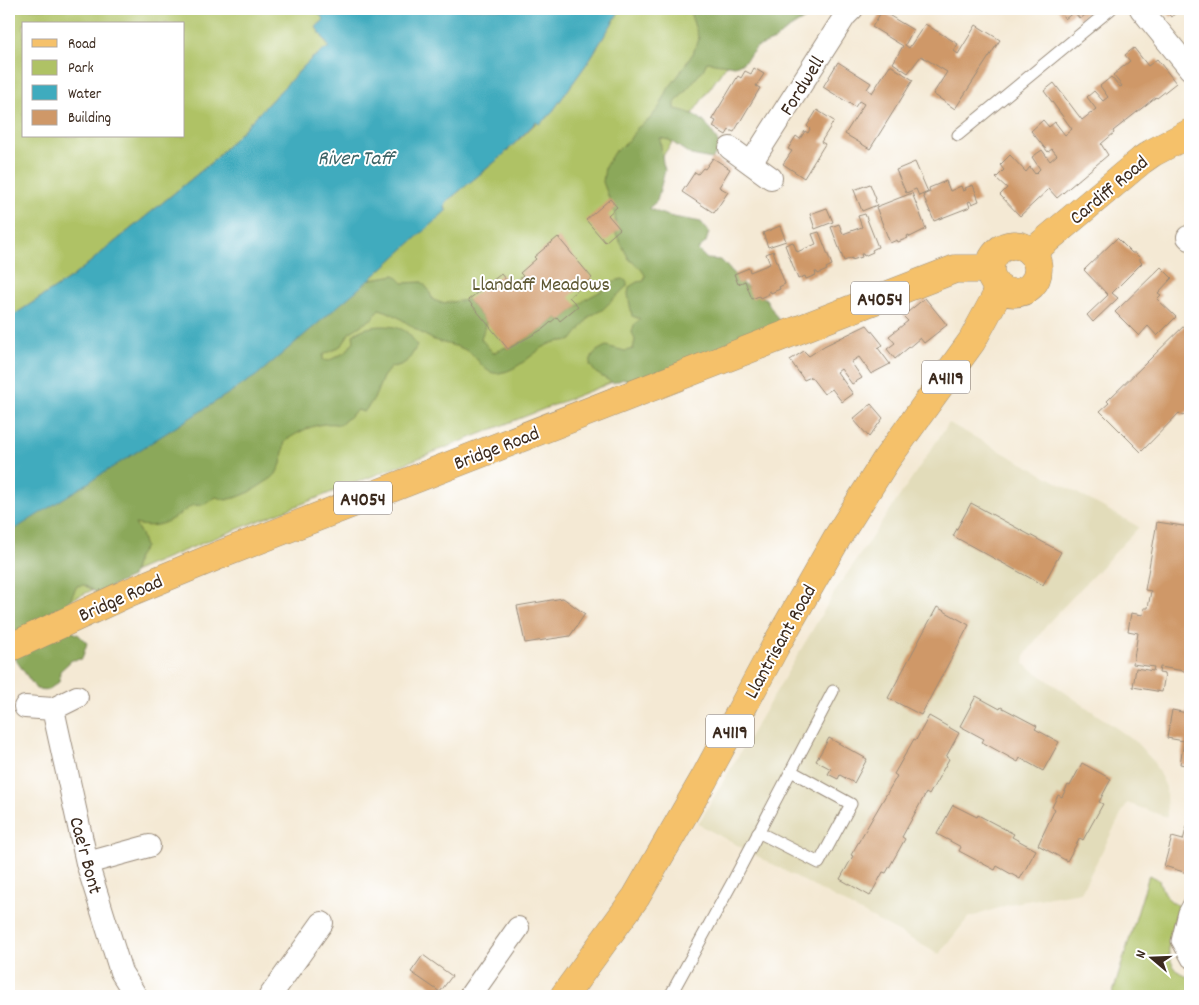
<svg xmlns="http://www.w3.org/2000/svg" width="1199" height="1005" font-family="Dekko,sans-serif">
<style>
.built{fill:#e2dcba}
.green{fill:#afc265;stroke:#757642;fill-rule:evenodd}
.forest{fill:#8ba85a;stroke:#63693c}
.water{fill:#3fabbe;stroke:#3d6a6e}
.building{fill:#cf9868}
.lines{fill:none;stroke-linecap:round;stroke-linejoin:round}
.lane-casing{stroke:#988a79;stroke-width:13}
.street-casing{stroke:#988a79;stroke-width:24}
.primary-casing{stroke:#988a79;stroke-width:29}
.lane{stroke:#fff;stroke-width:11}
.street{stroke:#fff;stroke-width:22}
.primary{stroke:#f5c16b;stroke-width:28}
.labels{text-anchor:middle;stroke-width:4;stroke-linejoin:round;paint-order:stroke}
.shield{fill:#fff;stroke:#766a62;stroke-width:1}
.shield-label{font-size:19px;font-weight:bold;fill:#3b2a1e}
.street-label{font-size:20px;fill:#3b2a1e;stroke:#fff}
.park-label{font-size:20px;fill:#5e5833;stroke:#fff}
.water-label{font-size:21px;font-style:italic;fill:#3d6466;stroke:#fff}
</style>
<rect width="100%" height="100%" fill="#fff"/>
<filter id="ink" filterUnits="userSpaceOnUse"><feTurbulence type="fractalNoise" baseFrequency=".02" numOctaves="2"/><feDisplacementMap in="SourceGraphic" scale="10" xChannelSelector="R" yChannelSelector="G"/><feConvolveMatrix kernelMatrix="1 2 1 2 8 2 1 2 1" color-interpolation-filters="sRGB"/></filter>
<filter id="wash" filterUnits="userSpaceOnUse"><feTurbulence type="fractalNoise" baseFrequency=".0096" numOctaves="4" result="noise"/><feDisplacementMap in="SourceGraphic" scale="20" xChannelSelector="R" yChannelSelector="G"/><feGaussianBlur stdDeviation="1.12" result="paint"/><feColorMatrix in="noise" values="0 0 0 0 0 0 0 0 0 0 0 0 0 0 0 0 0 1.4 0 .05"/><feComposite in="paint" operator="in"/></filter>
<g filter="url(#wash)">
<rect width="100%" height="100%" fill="#f4e9d4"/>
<polygon class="built" points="949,423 1139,527 1049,622 1025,655 1024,664 1135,741 1153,761 1166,787 1167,817 1127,803 1081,892 1014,903 968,918 939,954 698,824 836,590"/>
<g class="green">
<path d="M9,9H316L324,20L316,27L329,47L311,59L212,162L72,277L9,318ZM24,24H184V136H24Z"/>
<polygon points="621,9 773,9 741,44 662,157 627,200 763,323 215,538 130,573 9,628 256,376 377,273 445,209 446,202 501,157 537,122 550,115 588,62"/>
<path d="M1149,875L1159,880C1165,898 1165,896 1179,907C1170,932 1157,966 1190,978V996H1112Z"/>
</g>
<g class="forest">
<path d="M693,9H821L782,33L775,40L757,47L744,62L735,66L707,62L703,70L675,103V109C702,114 710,125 721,149L712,159L691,155L669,140L660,138L663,163L665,170L657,201L649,208C666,218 683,218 701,222L709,232L706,242L698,250L707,259L721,260L744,285L766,299L779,321L775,332L639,384L624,379L613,383L596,373L590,365C591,353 596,351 606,346L625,351L633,349L635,340L632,332L634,325L640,319L632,316L628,294L629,287L637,282L644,281L645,275L641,269L629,259L616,234L615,214L603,182L605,167L614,152L628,142L637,128L650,119L660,106L668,89L678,76L693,53L699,39L690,12Z"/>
<path d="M395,275L403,283L422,282L428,289L433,300L442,303L468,300L486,322L481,339L493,353L506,347L508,349L543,329L557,317L560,321L586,299L603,290L614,281L623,279L627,282V286L602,310L590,316L572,340C565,341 556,341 549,344C533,352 518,371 499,373C486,375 480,362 472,354C461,345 445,345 432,339C413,330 400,314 379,309L373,318L349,333L343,344L336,349L323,355V360L328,361L346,352L354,341L353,335C364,325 392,323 405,331C410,334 414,341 417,346C409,359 408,365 391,367L383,377L374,399L364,412L357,410L340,425C321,420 301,430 285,441L281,464L276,474L272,478L250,492L238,497L226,500L216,497C212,499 207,504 202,505C198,506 194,504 190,507C171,520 160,530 135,524L141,534L145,547L138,557L132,577L97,593L84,585L77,586L66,608L67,629L79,635L87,643L82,659L72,660L60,671L59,682L48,690L36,689L9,650V525L360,281Z"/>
</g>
<polygon class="water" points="316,9 621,9 588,62 550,115 539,124 536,122 501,157 446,202 445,209 447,210 377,273 256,376 9,533 9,318 72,277 212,162 311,59 329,47 316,27 324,20"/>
<g id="blocks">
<g class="building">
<polygon points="1058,9 1087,9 1089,12 1080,19 1074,12 1065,19"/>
<polygon points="1164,9 1181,9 1171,17"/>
<polygon points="882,11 913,30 905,45 909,48 925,24 958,44 954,51 958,54 976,25 1000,40 955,109 933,94 947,72 921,56 908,73 893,63 903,46 872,27"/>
<polygon points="1134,48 1148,66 1157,59 1176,83 1157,98 1156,97 1113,131 1114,133 1101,144 1108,155 1070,187 1057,198 1049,189 1020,216 1000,195 1007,188 996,178 1004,170 1000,165 1010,155 1026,172 1030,167 1035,174 1040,169 1032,157 1042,150 1050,161 1057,155 1052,149 1048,152 1031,131 1043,120 1049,127 1055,122 1065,135 1072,129 1044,91 1054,83 1082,120 1096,109 1087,97 1094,91 1103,101 1108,97 1100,86 1111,77 1120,87 1122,86 1113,75 1130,61 1125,55"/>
<polygon points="838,62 871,83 867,89 872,93 890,65 913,80 870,149 845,134 864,104 859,101 855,107 823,87"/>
<polygon points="754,68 764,74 756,86 760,88 734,132 729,130 726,135 713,127 716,121 712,119 738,76 741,78 745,71 751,74"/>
<polygon points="817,110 834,121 821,142 825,144 804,178 783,164 792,151 788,149 796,136 800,139 805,131 808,133 810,129 807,126"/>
<polygon points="713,158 730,169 719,187 728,192 714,213 682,192 695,172 698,174 703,168 705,169"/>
<polygon points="915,162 928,192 919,196 916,189 906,193 896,170"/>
<polygon points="946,181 950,191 961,186 963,191 966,190 965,188 973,185 979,201 972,204 970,201 968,202 970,207 934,221 923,195 930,192 929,188"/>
<polygon points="870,184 876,199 875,200 877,205 862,211 854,190"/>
<polygon points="912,193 926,229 910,237 909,235 907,236 908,238 898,242 897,240 890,243 876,207"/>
<polygon points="610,199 617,207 608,215 620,229 605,242 586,220"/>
<polygon points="827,208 833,222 815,229 810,214"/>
<polygon points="865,214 878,247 872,250 873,252 864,256 863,254 861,254 862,257 852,260 852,258 844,261 831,227 839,224 843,234 862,227 858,216"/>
<polygon points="780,226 786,241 768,247 763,233"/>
<polygon points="819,232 832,265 826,268 827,270 818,274 817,272 815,272 816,275 806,279 805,276 798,279 785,245 793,242 797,252 816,244 812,234"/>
<polygon points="558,237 592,278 569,297 578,306 560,321 557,317 543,329 508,349 468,300 501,274 511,286 523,276 520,273 536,259 534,257"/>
<polygon points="1117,238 1132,253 1135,253 1140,258 1140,261 1142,263 1112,293 1118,298 1093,322 1087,315 1108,295 1084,270"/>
<polygon points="773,251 785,284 779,287 780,289 771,293 770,291 768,292 769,294 760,298 759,296 752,299 745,281 738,284 734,274 749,268 750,272 770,264 766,254"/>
<polygon points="1161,267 1172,278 1158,293 1161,295 1157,299 1176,317 1157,336 1148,326 1139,336 1115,312"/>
<polygon points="925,298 947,325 924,343 920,338 895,359 887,349 895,343 889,336 908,321 903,316"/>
<polygon points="1190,320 1190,409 1183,416 1179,413 1141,452 1100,411 1109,403 1107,401"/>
<polygon points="867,325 883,345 878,348 890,364 871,374 859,357 851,362 862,378 852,384 841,369 837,372 853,394 842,402 832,389 824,394 811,377 804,380 790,360 804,351 809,356 824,346"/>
<polygon points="871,404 883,418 869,437 853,419"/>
<polygon points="971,503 1061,552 1043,585 953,536"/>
<polygon points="1157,522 1190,527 1190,672 1160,667 1159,673 1165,674 1162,692 1133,687 1136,668 1153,671 1154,667 1133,664 1138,633 1128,631 1131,613 1143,615 1144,608 1148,608 1151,591 1145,590"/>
<polygon points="563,598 585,614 570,636 525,643 517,606"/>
<polygon points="937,607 969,625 921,715 888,698"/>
<polygon points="976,696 1000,709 1001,707 1037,726 1035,729 1059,742 1043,771 1020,758 1018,762 982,742 984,739 960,726"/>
<polygon points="1189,700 1190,701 1190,766 1180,764 1184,741 1167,738 1172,710 1187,713"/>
<polygon points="929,716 959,733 946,757 949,759 929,795 926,793 902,837 905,839 886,873 883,872 870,896 840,879 853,856 851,855 897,776 894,774 914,739 916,740"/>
<polygon points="829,738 867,759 854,783 840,775 838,779 828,774 831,769 816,761"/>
<polygon points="1082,763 1111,779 1099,802 1103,804 1083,840 1080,838 1067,861 1038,845 1055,809 1052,807 1058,795 1062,797 1068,785 1070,786"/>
<polygon points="953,805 977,817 978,815 1014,834 1012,837 1036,850 1020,879 997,866 995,870 959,851 961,847 937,834"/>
<polygon points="1190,816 1190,861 1187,873 1164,866 1172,837 1183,840"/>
<polygon points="423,955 452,976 440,992 411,972"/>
</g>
</g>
</g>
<g filter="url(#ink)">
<use href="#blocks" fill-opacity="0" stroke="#988a79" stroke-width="1"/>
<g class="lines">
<defs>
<g id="lane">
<polyline points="958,135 1111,9"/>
<polyline points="758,832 819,863 851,804 791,771"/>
<polyline points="1190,901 1184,912 1177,941 1188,961 1190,962"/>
<polyline points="670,996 732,883 833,691"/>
</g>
<g id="street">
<polyline points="1141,9 1190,69"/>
<polyline points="730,148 771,178"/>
<polyline points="751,163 845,16 852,9"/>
<polyline points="1188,237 1190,239"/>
<polyline points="25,707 53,709 87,863 121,972 136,996"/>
<polyline points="53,709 77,697"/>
<polyline points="87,863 149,846"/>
<polyline points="270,996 322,923"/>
<polyline points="470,996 518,928"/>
</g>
<g id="primary">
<circle cx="1014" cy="269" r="24"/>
<polyline points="1031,253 1142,160 1152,153 1190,133"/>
<polyline points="9,648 130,592 217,556 955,269 989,269"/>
<polyline points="564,996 636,897 704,779 775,647 837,538 886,460 972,341 1000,289"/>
</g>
</defs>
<use href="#lane" class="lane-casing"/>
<use href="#street" class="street-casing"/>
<use href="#primary" class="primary-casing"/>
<use href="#lane" class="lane"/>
<use href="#street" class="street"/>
<use href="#primary" class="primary"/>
</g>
</g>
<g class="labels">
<g class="shield">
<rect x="851" y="281.5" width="58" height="33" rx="4"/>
<rect x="922" y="360.5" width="48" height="33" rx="4"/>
<rect x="334" y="481.5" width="58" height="33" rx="4"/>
<rect x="706" y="714.5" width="48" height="33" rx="4"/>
</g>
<g class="shield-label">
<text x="880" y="305">A4054</text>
<text x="946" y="384">A4119</text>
<text x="363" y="505">A4054</text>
<text x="730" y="738">A4119</text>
</g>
<g class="street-label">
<text transform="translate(801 85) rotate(-58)" y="7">Fordwell</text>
<text transform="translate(1108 189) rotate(-40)" y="7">Cardiff Road</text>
<text transform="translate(496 447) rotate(-21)" y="7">Bridge Road</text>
<text transform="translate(120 597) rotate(-24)" y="7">Bridge Road</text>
<text transform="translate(779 641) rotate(-61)" y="7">Llantrisant Road</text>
<text transform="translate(87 855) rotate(75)" y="7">Cae'r Bont</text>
</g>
<g class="park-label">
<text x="541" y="290">Llandaff Meadows</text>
</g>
<g class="water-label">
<text x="356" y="164">River Taff</text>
</g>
</g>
<rect width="1199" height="1005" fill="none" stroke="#fff" stroke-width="30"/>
<rect x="22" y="22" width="162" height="115" fill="#ffffff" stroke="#b1aaa5"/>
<rect x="32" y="39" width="25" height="8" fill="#f5c16b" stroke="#b1aaa5"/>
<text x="68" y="48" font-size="15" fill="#3b2a1e">Road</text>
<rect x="32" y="60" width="25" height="15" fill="#afc265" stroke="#b1aaa5"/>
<text x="68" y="72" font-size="15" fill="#3b2a1e">Park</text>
<rect x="32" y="85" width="25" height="15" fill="#3fabbe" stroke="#b1aaa5"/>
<text x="68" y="98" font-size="15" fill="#3b2a1e">Water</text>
<rect x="32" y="110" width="25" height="15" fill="#cf9868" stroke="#b1aaa5"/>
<text x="68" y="122" font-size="15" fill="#3b2a1e">Building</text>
<g transform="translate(1152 958) rotate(289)" stroke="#ffffff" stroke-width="4" paint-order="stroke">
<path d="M0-4L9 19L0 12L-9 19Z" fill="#3b2a1e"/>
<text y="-8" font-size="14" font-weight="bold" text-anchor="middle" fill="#3b2a1e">N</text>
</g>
</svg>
